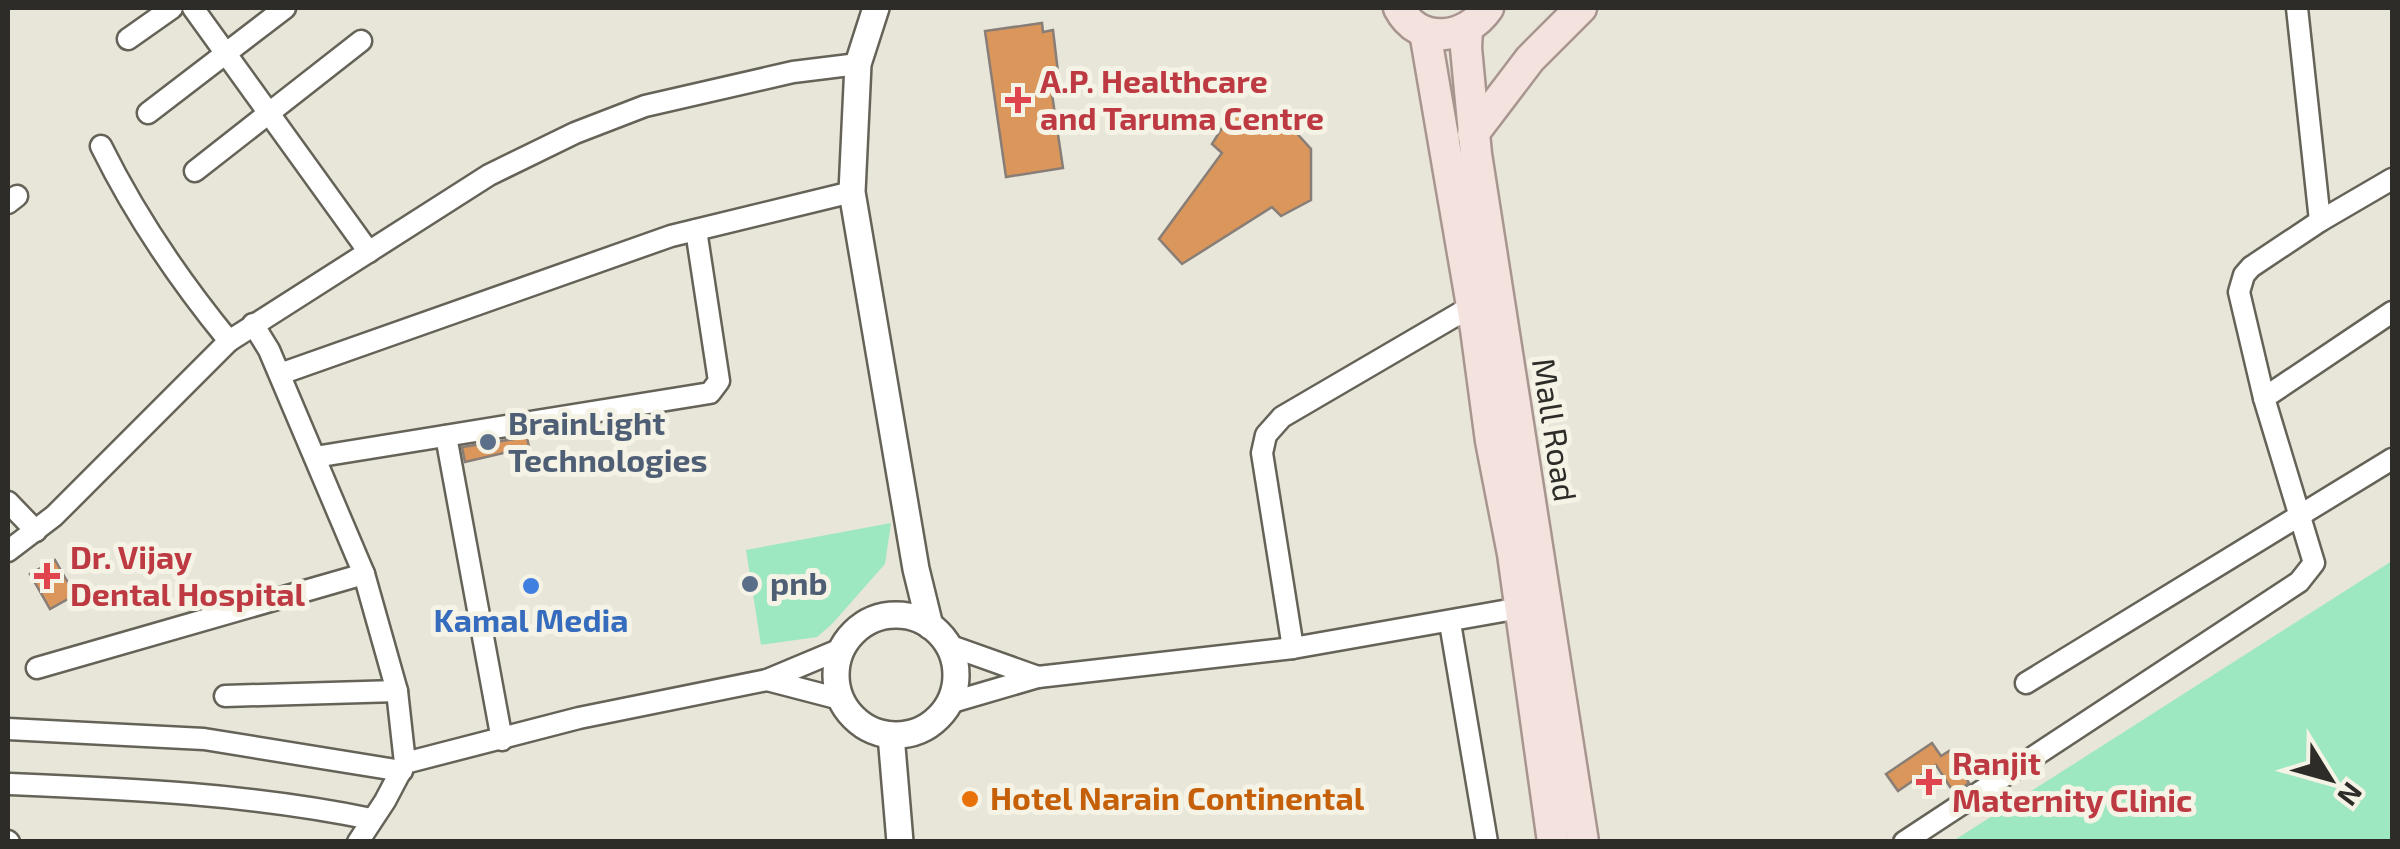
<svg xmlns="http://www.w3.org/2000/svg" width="2400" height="849" font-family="'Exo 2',sans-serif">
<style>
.park{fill:#9de8c1}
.building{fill:#db975b;stroke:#887e77;stroke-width:2.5}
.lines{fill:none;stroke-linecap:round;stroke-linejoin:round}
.minor-casing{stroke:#656258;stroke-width:25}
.tertiary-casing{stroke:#656258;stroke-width:30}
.primary-casing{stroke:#a89590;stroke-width:35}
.minor{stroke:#fff;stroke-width:20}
.tertiary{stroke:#fff;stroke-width:25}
.primary{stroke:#f3e2de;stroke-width:30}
.health-dot{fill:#e0444e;stroke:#f5f2e6;stroke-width:4}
.service-dot{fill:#5c6f8a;stroke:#f5f2e6;stroke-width:4}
.shop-dot{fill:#3f7fe0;stroke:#f5f2e6;stroke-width:4}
.food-dot{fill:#e8710a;stroke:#f5f2e6;stroke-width:4}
.labels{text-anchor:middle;stroke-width:10;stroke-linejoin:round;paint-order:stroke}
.health-label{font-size:32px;font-weight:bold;fill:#be3a42;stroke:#f5f2e6;text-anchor:start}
.service-label{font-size:32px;font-weight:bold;fill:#4e5e75;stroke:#f5f2e6;text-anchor:start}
.street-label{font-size:32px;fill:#2d2c28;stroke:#f5f2e6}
.shop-label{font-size:32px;font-weight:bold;fill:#366cbe;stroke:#f5f2e6}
.food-label{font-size:32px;font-weight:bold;fill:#c56008;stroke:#f5f2e6;text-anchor:start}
</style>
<rect width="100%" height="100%" fill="#e8e5d9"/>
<g class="park">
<polygon points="891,523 885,564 832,624 817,637 761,645 746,550"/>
<polygon points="2392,561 2392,841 1953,841"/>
</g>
<g class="building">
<polygon points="1042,23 1043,32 1053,30 1058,72 1049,74 1063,168 1006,177 985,31"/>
<polygon points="1230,115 1282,117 1311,149 1311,200 1281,216 1272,207 1182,264 1159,239 1222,153 1212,144"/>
<polygon points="527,437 529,447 465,462 462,447"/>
<polygon points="55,560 75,595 50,609 30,574"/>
<polygon points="1932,743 1941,756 1949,751 1969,783 1954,793 1936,765 1898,791 1886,774"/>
</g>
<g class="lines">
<defs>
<g id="minor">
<polyline points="193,8 369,252"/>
<polyline points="128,39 172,8"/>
<polyline points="148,113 285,8"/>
<path d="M101,146C136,217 179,280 229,341"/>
<polyline points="195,171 361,41"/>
<polyline points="8,203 17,196"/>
<polyline points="2320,221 2392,179"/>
<polyline points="253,324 269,350 364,574 397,691 405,763 385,801 358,842"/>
<polyline points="280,374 671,236 852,192"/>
<polyline points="2264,398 2392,312"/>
<polyline points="446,436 502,740"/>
<polyline points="315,457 710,393 719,381 696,230"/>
<polyline points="8,502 36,531"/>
<polyline points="8,551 54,516 229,341 489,175 575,133 645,106 793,72 858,64"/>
<polyline points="1450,623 1487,842"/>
<polyline points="948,645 1038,677"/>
<polyline points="1293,648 1262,453 1266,435 1282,417 1472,306"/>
<polyline points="37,668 364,574"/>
<polyline points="767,680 840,699"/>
<polyline points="2026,683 2392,459"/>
<polyline points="225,696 397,691"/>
<polyline points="949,703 1038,677 1293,648 1520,608"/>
<polyline points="8,729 204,739 402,771"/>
<polyline points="405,763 579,718 767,680 841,649"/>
<path d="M8,784C129,789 252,794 371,819"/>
<polyline points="8,841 9,842"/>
<polyline points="1904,842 2299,582 2314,563 2264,398 2239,292 2244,275 2251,267 2320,221 2297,8"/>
</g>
<g id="tertiary">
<polyline points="876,8 858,64 852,192 916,569 930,626"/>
<circle cx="896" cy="675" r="60"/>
<polyline points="891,735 900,842"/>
</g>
<g id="primary">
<path d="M1399,8C1419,46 1466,40 1488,8"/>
<polyline points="1467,29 1466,48 1476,154 1583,842"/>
<polyline points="1425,32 1476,329 1491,441 1513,554 1553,842"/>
<polyline points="1473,134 1530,59 1581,8"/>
</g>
</defs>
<use href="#minor" class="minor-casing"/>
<use href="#tertiary" class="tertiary-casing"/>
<use href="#primary" class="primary-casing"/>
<use href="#minor" class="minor"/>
<use href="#tertiary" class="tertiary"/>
<use href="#primary" class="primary"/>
</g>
<g class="health-dot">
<path d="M1013 85h10v10h10v10h-10v10h-10v-10h-10v-10h10z"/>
<path d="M42 561h10v10h10v10h-10v10h-10v-10h-10v-10h10z"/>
<path d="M1924 767h10v10h10v10h-10v10h-10v-10h-10v-10h10z"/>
</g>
<g class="service-dot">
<circle cx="488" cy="442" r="10"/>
<circle cx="750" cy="584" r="10"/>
</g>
<circle class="shop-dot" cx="531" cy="586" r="10"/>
<circle class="food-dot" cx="970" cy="799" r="10"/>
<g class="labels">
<g class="health-label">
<text x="1040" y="93">A.P. Healthcare<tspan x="1040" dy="37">and Taruma Centre</tspan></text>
<text x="70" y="569">Dr. Vijay<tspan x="70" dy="37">Dental Hospital</tspan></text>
<text x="1952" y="775">Ranjit<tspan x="1952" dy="37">Maternity Clinic</tspan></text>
</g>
<g class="service-label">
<text x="508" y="435">BrainLight<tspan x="508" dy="37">Technologies</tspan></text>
<text x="770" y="595">pnb</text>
</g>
<g class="street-label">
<text transform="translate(1554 430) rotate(81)" y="11">Mall Road</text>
</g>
<g class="shop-label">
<text x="531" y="632">Kamal Media</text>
</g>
<g class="food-label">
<text x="990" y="810">Hotel Narain Continental</text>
</g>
</g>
<rect width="2400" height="849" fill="none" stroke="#2d2c28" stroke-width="20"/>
<g transform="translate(2330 779) rotate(127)" stroke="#f5f2e6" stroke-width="8" paint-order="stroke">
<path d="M0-8L18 38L0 25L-18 38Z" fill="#2d2c28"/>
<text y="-15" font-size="28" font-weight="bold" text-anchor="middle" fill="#2d2c28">N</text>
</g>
</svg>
